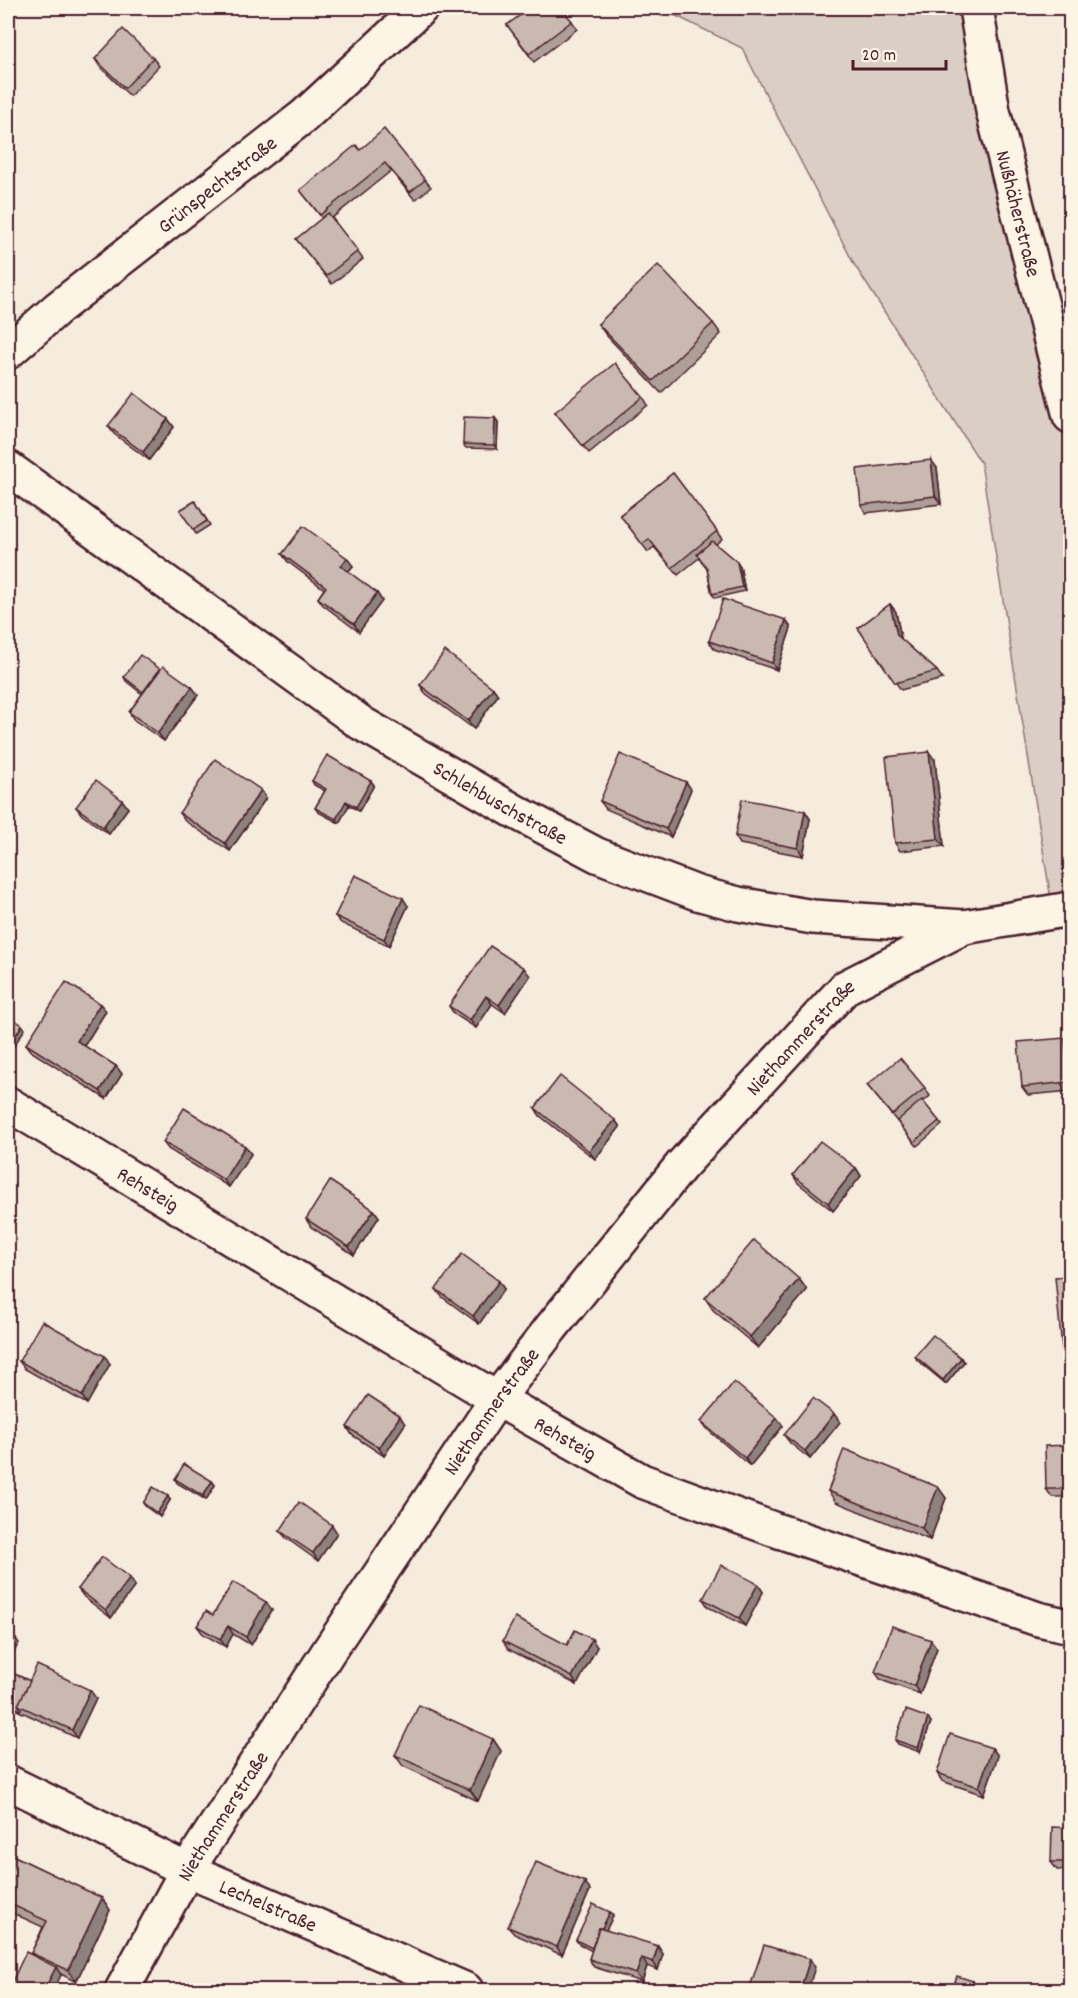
<svg xmlns="http://www.w3.org/2000/svg" width="1078" height="1998" font-family="Dekko,sans-serif">
<style>
.green{fill:#dbcec4;stroke:#927678;stroke-width:1.5}
.lines{fill:none;stroke-linecap:round;stroke-linejoin:round}
.minor-casing{stroke:#4a1f2b;stroke-width:38}
.minor{stroke:#fcf5e5;stroke-width:33}
.wall{fill:#ae9f98;stroke:#4a1f2b;stroke-width:1.5}
.shaded-wall{fill:#8d827c;stroke:#4a1f2b;stroke-width:1.5}
.building{fill:#cab9b1;stroke:#4a1f2b;stroke-width:1.5}
.labels{text-anchor:middle;stroke-width:4.5;stroke-linejoin:round;paint-order:stroke}
.street-label{font-size:21px;fill:#4a1f2b;stroke:#fcf5e5}
</style>
<rect width="100%" height="100%" fill="#f5ecde"/>
<filter id="ink" filterUnits="userSpaceOnUse"><feTurbulence type="fractalNoise" baseFrequency=".0167" numOctaves="2"/><feDisplacementMap in="SourceGraphic" scale="12" xChannelSelector="R" yChannelSelector="G"/><feConvolveMatrix kernelMatrix="1 2 1 2 8 2 1 2 1" color-interpolation-filters="sRGB"/></filter>
<g filter="url(#ink)">
<polygon class="green" points="660,8 976,8 1070,416 1070,909 1053,912 981,463 854,264 742,48"/>
<g class="lines">
<defs>
<g id="minor">
<path id="s1" d="M976,8L993,111L1070,416"/>
<path id="s2" d="M8,352L58,308L304,116L421,8"/>
<path id="s3" d="M8,468L361,723L514,811L597,855L697,893L738,904L813,917L964,927L1070,909"/>
<path id="s4" d="M8,1104L497,1399L642,1481L773,1529L1038,1619L1070,1626"/>
<path id="s5" d="M8,1782L187,1870L466,1990"/>
<path id="s6" d="M122,1990L187,1870L332,1646L497,1399L551,1328L681,1166L846,987L964,927"/>
</g>
</defs>
<use href="#minor" class="minor-casing"/>
<use href="#minor" class="minor"/>
</g>
<g class="wall">
<polygon points="572,21 577,29 534,62 507,25"/>
<polygon points="153,58 159,66 130,96 100,67 95,59"/>
<polygon points="360,150 425,180 431,187 415,200 391,171 332,218 363,259 332,284 296,239 322,218 300,190"/>
<polygon points="713,323 721,334 661,393 606,335 598,324"/>
<polygon points="643,397 648,405 589,453 555,412"/>
<polygon points="495,418 498,422 497,449 466,448 463,444"/>
<polygon points="168,419 174,427 149,460 114,434 108,426"/>
<polygon points="931,460 937,468 941,504 866,513 861,505"/>
<polygon points="673,473 722,539 716,544 740,566 745,591 715,598 712,594 707,569 699,558 678,575 654,547 648,552 620,515"/>
<polygon points="195,501 210,525 196,534 180,510"/>
<polygon points="282,554 353,566 348,572 377,593 382,601 359,632 323,605 318,598 324,589 288,562"/>
<polygon points="890,604 896,612 901,639 937,671 943,679 901,690 858,628"/>
<polygon points="786,620 791,628 777,670 714,649 709,641"/>
<polygon points="160,669 192,687 198,695 164,741 134,720 129,712 142,694 126,681 124,677"/>
<polygon points="420,685 493,688 498,695 474,729 425,693"/>
<polygon points="935,760 944,846 900,851 895,843"/>
<polygon points="312,781 371,781 374,785 359,811 349,805 339,823 318,812 315,808 325,791 314,785"/>
<polygon points="686,782 691,789 671,837 606,809 600,801"/>
<polygon points="266,798 230,851 185,821 179,813"/>
<polygon points="122,800 128,808 109,834 82,815 76,807"/>
<polygon points="805,811 810,819 803,856 740,844 735,836"/>
<polygon points="408,906 389,946 341,923 335,916"/>
<polygon points="530,976 505,1013 492,1004 476,1028 454,1014 449,1006"/>
<polygon points="100,1004 106,1011 84,1046 116,1066 122,1074 106,1099 32,1052 26,1044"/>
<polygon points="1070,1046 1071,1091 1028,1095 1022,1087"/>
<polygon points="867,1085 925,1088 930,1096 923,1102 942,1125 917,1146"/>
<polygon points="535,1108 615,1120 620,1127 595,1159 540,1116"/>
<polygon points="163,1142 245,1146 251,1154 229,1187 168,1149"/>
<polygon points="856,1168 861,1176 833,1211 798,1183 793,1175"/>
<polygon points="374,1210 379,1217 354,1255 311,1227 306,1219"/>
<polygon points="1071,1276 1071,1366 1069,1366 1063,1359"/>
<polygon points="799,1279 807,1290 758,1348 713,1310 705,1298"/>
<polygon points="436,1289 504,1289 479,1324 442,1297"/>
<polygon points="915,1356 964,1362 946,1384 917,1360"/>
<polygon points="19,1361 110,1364 87,1404 25,1369"/>
<polygon points="834,1414 840,1422 810,1459 790,1443 784,1435"/>
<polygon points="777,1418 783,1426 750,1466 707,1429 701,1422"/>
<polygon points="405,1424 384,1456 352,1435 347,1427"/>
<polygon points="1071,1445 1071,1497 1052,1497 1046,1489"/>
<polygon points="175,1479 212,1481 215,1485 206,1500 177,1483"/>
<polygon points="938,1487 946,1498 930,1540 836,1502 828,1491"/>
<polygon points="170,1500 160,1517 146,1507 143,1503"/>
<polygon points="280,1531 337,1533 318,1561 286,1538"/>
<polygon points="758,1584 763,1592 745,1626 708,1607 703,1599"/>
<polygon points="135,1586 111,1618 84,1597 78,1589"/>
<polygon points="266,1602 272,1610 251,1645 233,1634 226,1647 203,1634 197,1626 213,1615"/>
<polygon points="503,1641 567,1645 597,1647 577,1685 508,1649"/>
<polygon points="937,1648 920,1694 881,1680 875,1672"/>
<polygon points="8,1671 30,1681 96,1698 77,1738 24,1713 23,1713 8,1706"/>
<polygon points="928,1718 931,1722 920,1752 898,1744 895,1740"/>
<polygon points="493,1739 501,1751 478,1801 403,1766 395,1755"/>
<polygon points="992,1748 998,1756 984,1795 942,1781 937,1773"/>
<polygon points="1071,1828 1071,1870 1057,1870 1051,1862"/>
<polygon points="8,1853 102,1898 110,1910 76,1982 61,1974 61,1975 34,1956 31,1953 43,1927 8,1911"/>
<polygon points="585,1882 590,1890 562,1955 514,1934 508,1927"/>
<polygon points="610,1912 613,1916 606,1930 663,1954 658,1970 647,1966 642,1982 594,1967 589,1959 592,1951 579,1944 576,1940"/>
</g>
<g class="shaded-wall">
<polygon points="495,418 498,422 497,449 494,445"/>
<polygon points="168,419 174,427 149,460 143,452"/>
<polygon points="931,460 937,468 941,504 935,496"/>
<polygon points="347,558 353,566 346,574 341,566"/>
<polygon points="737,562 740,566 745,591 742,587"/>
<polygon points="377,593 382,601 359,632 354,624"/>
<polygon points="890,604 896,612 902,643 897,635"/>
<polygon points="786,620 791,628 777,670 772,663"/>
<polygon points="192,687 198,695 164,741 158,733"/>
<polygon points="493,688 498,695 474,729 468,721"/>
<polygon points="929,752 935,760 944,846 938,839"/>
<polygon points="371,781 374,785 359,811 356,807"/>
<polygon points="686,782 691,789 671,837 666,829"/>
<polygon points="261,790 266,798 230,851 225,843"/>
<polygon points="122,800 128,808 109,834 103,827"/>
<polygon points="346,801 349,805 339,823 336,819"/>
<polygon points="805,811 810,819 803,856 798,848"/>
<polygon points="403,898 408,906 389,946 384,939"/>
<polygon points="524,968 530,976 505,1013 499,1005"/>
<polygon points="486,996 492,1004 476,1028 470,1020"/>
<polygon points="100,1004 106,1011 82,1049 77,1041"/>
<polygon points="22,1025 25,1029 8,1055 8,1048"/>
<polygon points="1065,1038 1070,1046 1071,1084 1069,1082"/>
<polygon points="116,1066 122,1074 106,1099 100,1091"/>
<polygon points="615,1120 620,1127 595,1159 589,1151"/>
<polygon points="245,1146 251,1154 229,1187 224,1180"/>
<polygon points="856,1168 861,1176 833,1211 828,1203"/>
<polygon points="374,1210 379,1217 354,1255 349,1247"/>
<polygon points="799,1279 807,1290 758,1348 750,1337"/>
<polygon points="499,1281 504,1289 479,1324 473,1316"/>
<polygon points="105,1356 110,1364 87,1404 82,1396"/>
<polygon points="961,1358 964,1362 946,1384 943,1380"/>
<polygon points="834,1414 840,1422 810,1459 805,1451"/>
<polygon points="400,1416 405,1424 384,1456 379,1448"/>
<polygon points="777,1418 783,1426 750,1466 745,1458"/>
<polygon points="212,1481 215,1485 206,1500 203,1496"/>
<polygon points="938,1487 946,1498 930,1540 922,1528"/>
<polygon points="168,1496 170,1500 160,1517 157,1513"/>
<polygon points="332,1525 337,1533 318,1561 313,1553"/>
<polygon points="130,1578 135,1586 111,1618 106,1610"/>
<polygon points="758,1584 763,1592 745,1626 739,1618"/>
<polygon points="266,1602 272,1610 251,1645 246,1637"/>
<polygon points="228,1626 233,1634 226,1647 220,1639"/>
<polygon points="16,1639 19,1643 8,1662 8,1653"/>
<polygon points="592,1639 597,1647 577,1685 572,1677"/>
<polygon points="931,1640 937,1648 920,1694 914,1686"/>
<polygon points="90,1690 96,1698 77,1738 72,1730"/>
<polygon points="928,1718 931,1722 920,1752 918,1748"/>
<polygon points="493,1739 501,1751 478,1801 470,1790"/>
<polygon points="992,1748 998,1756 984,1795 979,1787"/>
<polygon points="585,1882 590,1890 562,1955 557,1947"/>
<polygon points="102,1898 110,1910 76,1982 68,1970"/>
<polygon points="610,1912 613,1916 595,1952 592,1948"/>
<polygon points="658,1946 663,1954 658,1970 653,1962"/>
<polygon points="642,1958 647,1966 642,1982 636,1974"/>
<polygon points="810,1959 815,1967 808,1990 800,1990"/>
<polygon points="56,1967 61,1975 54,1990 44,1990"/>
<polygon points="973,1981 976,1985 974,1990 970,1990"/>
</g>
<g class="building">
<polygon points="530,8 561,8 572,21 529,54 507,25"/>
<polygon points="123,29 153,58 125,88 95,59"/>
<polygon points="384,129 425,180 410,192 385,163 320,215 300,190 356,145 360,150"/>
<polygon points="328,213 358,251 326,276 296,239"/>
<polygon points="658,265 713,323 653,381 598,324"/>
<polygon points="615,363 643,397 583,446 555,412"/>
<polygon points="134,393 168,419 143,452 108,426"/>
<polygon points="464,417 495,418 494,445 463,444"/>
<polygon points="931,460 935,496 861,505 857,469"/>
<polygon points="673,473 717,531 672,568 649,539 642,544 620,515"/>
<polygon points="195,501 207,521 193,530 180,510"/>
<polygon points="303,526 347,558 341,566 377,593 354,624 318,598 326,587 282,554"/>
<polygon points="712,541 737,562 742,587 712,594 707,568 697,554"/>
<polygon points="723,599 786,620 772,663 709,641"/>
<polygon points="890,604 897,635 937,671 895,683 858,628"/>
<polygon points="445,651 493,688 468,721 420,685"/>
<polygon points="140,655 160,669 143,692 124,677"/>
<polygon points="163,666 192,687 158,733 129,712"/>
<polygon points="929,752 938,839 895,843 886,757"/>
<polygon points="620,754 686,782 666,829 600,801"/>
<polygon points="327,755 371,781 356,807 346,801 336,819 315,808 326,789 312,781"/>
<polygon points="215,759 261,790 225,843 179,813"/>
<polygon points="96,780 122,800 103,827 76,807"/>
<polygon points="742,799 805,811 798,848 735,836"/>
<polygon points="355,875 403,898 384,939 335,916"/>
<polygon points="490,946 524,968 499,1005 486,996 470,1020 449,1006"/>
<polygon points="66,982 100,1004 77,1041 116,1066 100,1091 26,1044"/>
<polygon points="8,1015 22,1025 8,1048"/>
<polygon points="1065,1038 1069,1082 1022,1087 1018,1042"/>
<polygon points="900,1058 925,1088 892,1115 867,1085"/>
<polygon points="560,1076 615,1120 589,1151 535,1108"/>
<polygon points="922,1100 939,1121 914,1142 897,1121"/>
<polygon points="184,1108 245,1146 224,1180 163,1142"/>
<polygon points="820,1141 856,1168 828,1203 793,1175"/>
<polygon points="330,1181 374,1210 349,1247 306,1219"/>
<polygon points="754,1240 799,1279 750,1337 705,1298"/>
<polygon points="462,1254 499,1281 473,1316 436,1289"/>
<polygon points="1071,1276 1071,1358 1063,1359 1055,1277"/>
<polygon points="42,1321 105,1356 82,1396 19,1361"/>
<polygon points="933,1335 961,1358 943,1380 915,1356"/>
<polygon points="734,1382 777,1418 745,1458 701,1422"/>
<polygon points="368,1395 400,1416 379,1448 347,1427"/>
<polygon points="813,1398 834,1414 805,1451 784,1435"/>
<polygon points="1071,1445 1071,1489 1046,1489 1045,1446"/>
<polygon points="844,1449 938,1487 922,1528 828,1491"/>
<polygon points="184,1464 212,1481 203,1496 175,1479"/>
<polygon points="153,1487 168,1496 157,1513 143,1503"/>
<polygon points="299,1502 332,1525 313,1553 280,1531"/>
<polygon points="102,1557 130,1578 106,1610 78,1589"/>
<polygon points="721,1565 758,1584 739,1618 703,1599"/>
<polygon points="233,1582 266,1602 246,1637 228,1626 220,1639 197,1626 206,1611 213,1615"/>
<polygon points="515,1618 567,1645 575,1630 592,1639 572,1677 503,1641"/>
<polygon points="892,1626 931,1640 914,1686 875,1672"/>
<polygon points="8,1634 16,1639 8,1653"/>
<polygon points="37,1665 90,1690 72,1730 18,1705"/>
<polygon points="8,1671 30,1681 18,1705 21,1709 20,1710 8,1703"/>
<polygon points="419,1705 493,1739 470,1790 395,1755"/>
<polygon points="906,1710 928,1718 918,1748 895,1740"/>
<polygon points="950,1734 992,1748 979,1787 937,1773"/>
<polygon points="1052,1827 1071,1828 1071,1862 1051,1862"/>
<polygon points="8,1853 102,1898 68,1970 31,1953 47,1921 8,1903"/>
<polygon points="536,1862 585,1882 557,1947 508,1927"/>
<polygon points="593,1904 610,1912 602,1928 599,1928 592,1948 576,1940"/>
<polygon points="599,1928 658,1946 653,1962 642,1958 636,1974 589,1959"/>
<polygon points="764,1945 810,1959 800,1990 749,1990"/>
<polygon points="26,1952 56,1967 44,1990 8,1990"/>
<polygon points="957,1976 973,1981 970,1990 952,1990"/>
</g>
</g>
<g class="labels">
<g class="street-label">
<text dy="7" stroke="none"><textPath href="#s2" startOffset="268">Grünspechtstraße</textPath></text>
<text dy="7" stroke="none"><textPath href="#s1" startOffset="210">Nußhäherstraße</textPath></text>
<text dy="7" stroke="none"><textPath href="#s3" startOffset="596">Schlehbuschstraße</textPath></text>
<text dy="7" stroke="none"><textPath href="#s6" startOffset="1173">Niethammerstraße</textPath></text>
<text dy="7" stroke="none"><textPath href="#s4" startOffset="164">Rehsteig</textPath></text>
<text dy="7" stroke="none"><textPath href="#s6" startOffset="687">Niethammerstraße</textPath></text>
<text dy="7" stroke="none"><textPath href="#s4" startOffset="650">Rehsteig</textPath></text>
<text dy="7" stroke="none"><textPath href="#s6" startOffset="201">Niethammerstraße</textPath></text>
<text dy="7" stroke="none"><textPath href="#s5" startOffset="288">Lechelstraße</textPath></text>
</g>
</g>
<rect width="1078" height="1998" fill="none" stroke="#fcf5e5" stroke-width="30"/>
<rect x="15" y="15" width="1048" height="1968" fill="none" stroke="#4a1f2b" stroke-width="2" filter="url(#ink)"/>
<path d="M853 60v9h93v-9" fill="none" stroke="#4a1f2b" stroke-width="3"/>
<text x="862" y="60" font-size="18" fill="#4a1f2b" stroke="#fcf5e5" stroke-width="4.5" paint-order="stroke">20 m</text>
</svg>
